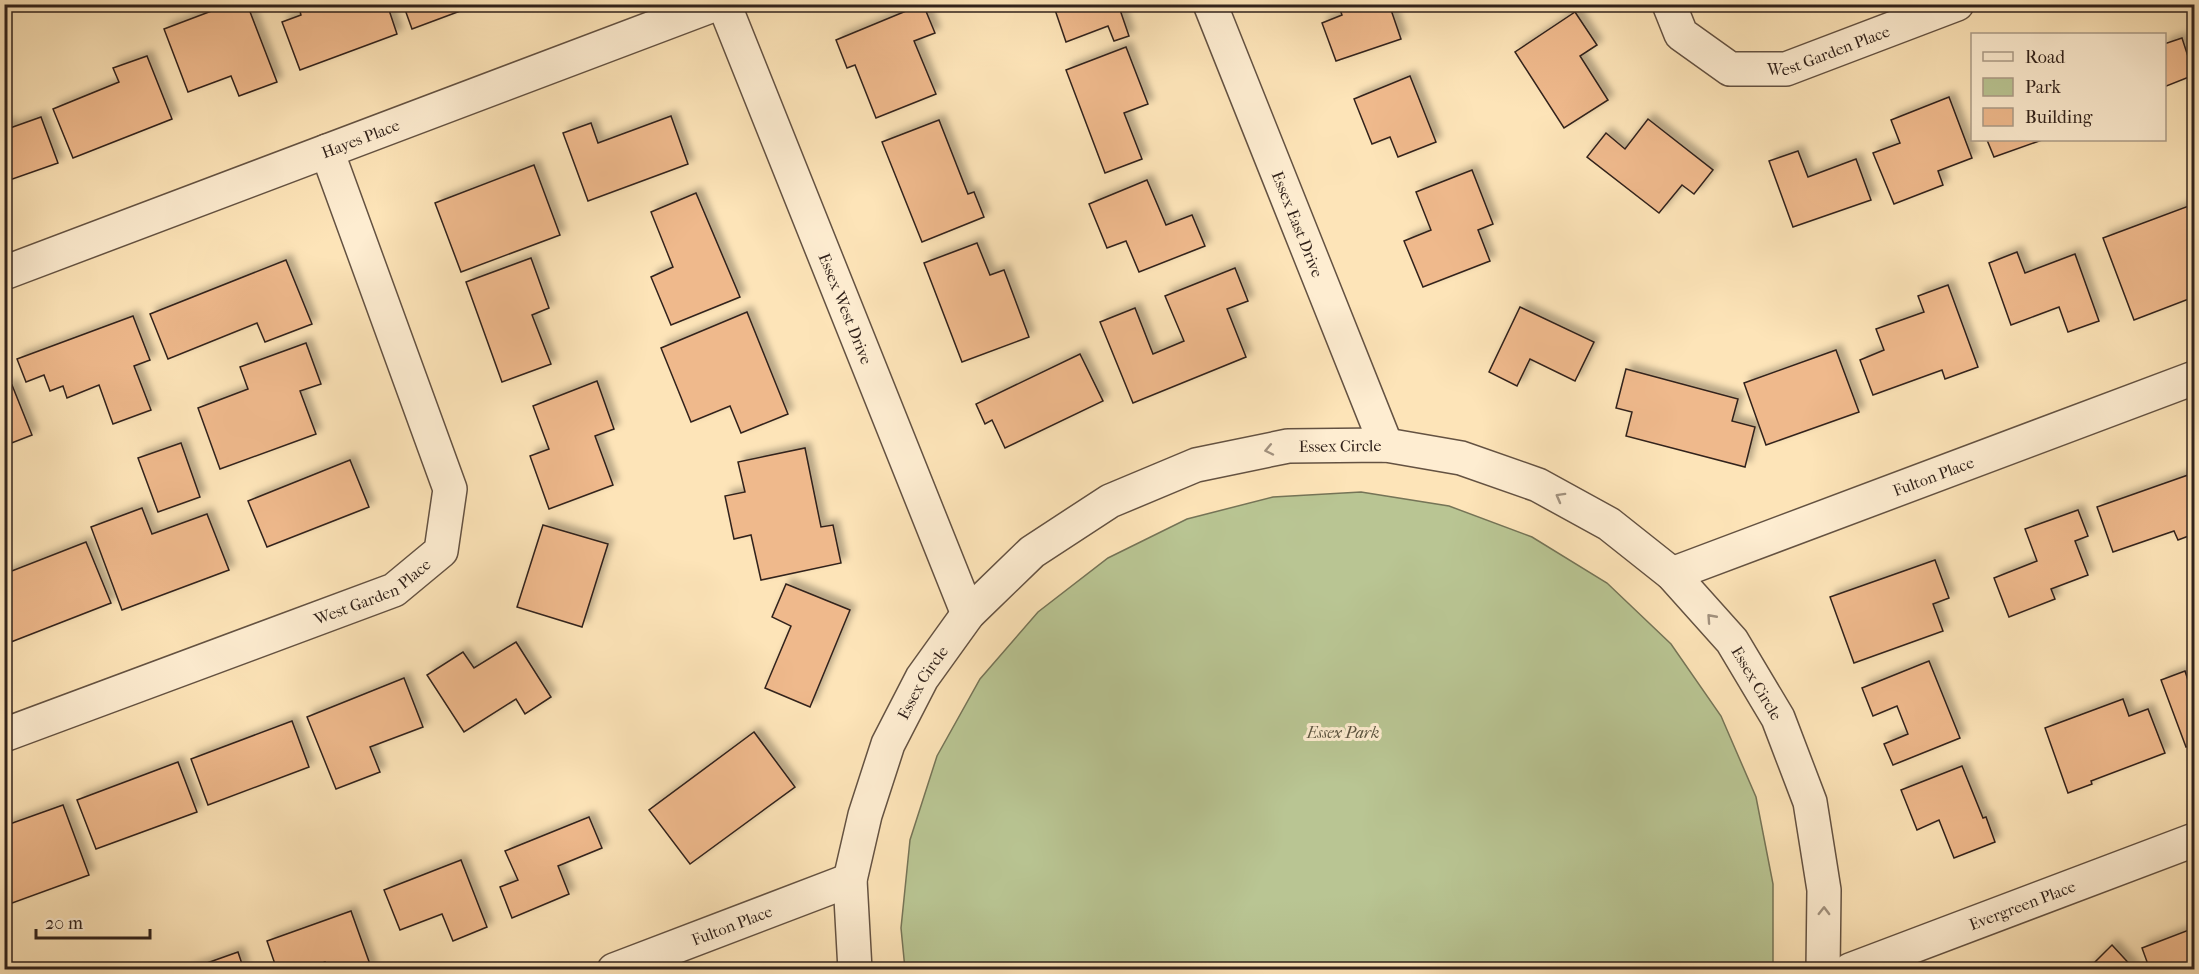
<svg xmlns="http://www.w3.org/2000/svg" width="2199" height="974" font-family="'IM FELL French Canon',serif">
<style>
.green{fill:#b9c593;stroke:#757457;stroke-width:1.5}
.building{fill:#efb98c;stroke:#31221b;stroke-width:1.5;filter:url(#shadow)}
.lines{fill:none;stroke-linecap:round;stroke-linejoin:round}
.minor-casing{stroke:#645242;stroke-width:36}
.minor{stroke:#feedd1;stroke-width:33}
.oneway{stroke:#a2927f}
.labels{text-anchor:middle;stroke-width:6;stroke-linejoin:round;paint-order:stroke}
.street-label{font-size:16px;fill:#31221b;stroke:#feedd1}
.park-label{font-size:16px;font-style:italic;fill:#5a533f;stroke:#feedd1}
</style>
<defs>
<filter id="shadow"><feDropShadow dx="5.5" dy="-5.5" stdDeviation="3" flood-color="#0004"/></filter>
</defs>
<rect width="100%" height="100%" fill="#fde4b8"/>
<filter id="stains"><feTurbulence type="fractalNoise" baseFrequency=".00333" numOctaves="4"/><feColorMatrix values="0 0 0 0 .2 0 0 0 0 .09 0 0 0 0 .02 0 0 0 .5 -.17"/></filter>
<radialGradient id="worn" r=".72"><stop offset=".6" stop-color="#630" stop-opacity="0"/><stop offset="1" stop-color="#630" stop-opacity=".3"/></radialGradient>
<polygon class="green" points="1361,492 1449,506 1532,537 1607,583 1671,644 1721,716 1756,797 1773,884 1773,969 905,969 901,928 910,840 937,756 980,679 1038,612 1108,558 1187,519 1273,497"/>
<g class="building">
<polygon points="230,4 247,4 277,82 239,96 231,76 188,92 164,29"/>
<polygon points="298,4 387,4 397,34 300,70 282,22 301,15"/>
<polygon points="403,4 479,4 412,29"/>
<polygon points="923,4 935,33 914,41 936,94 876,118 855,65 847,68 836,40"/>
<polygon points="1053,4 1102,4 1103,8 1118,4 1129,36 1114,41 1108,26 1066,42"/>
<polygon points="1338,4 1389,4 1401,39 1336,61 1322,23 1342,15"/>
<polygon points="1481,4 1500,4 1483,11"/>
<polygon points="1575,12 1597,45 1580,56 1608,100 1564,128 1515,52"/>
<polygon points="2182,38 2194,75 2164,87 2164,44"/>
<polygon points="1126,47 1148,104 1124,113 1142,159 1105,173 1066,70"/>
<polygon points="147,56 172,119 73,158 53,109 119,82 113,68"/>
<polygon points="1410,76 1436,142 1398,157 1390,137 1372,144 1354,99"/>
<polygon points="1949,97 1972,158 1938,171 1943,185 1894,204 1873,153 1900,143 1891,120"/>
<polygon points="671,116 688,164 588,201 563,133 591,123 598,143"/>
<polygon points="41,117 58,163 4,182 4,124 8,123 10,128"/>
<polygon points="1648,119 1713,170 1694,194 1682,185 1659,213 1587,157 1606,133 1625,149"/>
<polygon points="939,120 968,194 974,192 984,217 922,242 882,142"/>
<polygon points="1987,140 2042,140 1994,157"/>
<polygon points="1798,151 1808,177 1856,159 1871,200 1793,227 1769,161"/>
<polygon points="534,165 560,235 461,272 435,203"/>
<polygon points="1472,170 1493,224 1478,230 1490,261 1423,287 1404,241 1431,230 1416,192"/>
<polygon points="1147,180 1166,225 1192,215 1205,246 1139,272 1126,241 1107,248 1089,204"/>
<polygon points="696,193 740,297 671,325 651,277 673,267 651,212"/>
<polygon points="2194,204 2194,297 2134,320 2103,238"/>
<polygon points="977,243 990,275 1004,270 1029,337 962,362 924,263"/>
<polygon points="2017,252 2025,273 2075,254 2099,321 2068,332 2059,307 2011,325 1989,263"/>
<polygon points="531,258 549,308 532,315 551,364 502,382 466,282"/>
<polygon points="286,260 312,324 265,342 257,323 168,359 150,314"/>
<polygon points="1235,268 1248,301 1227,309 1246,357 1133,403 1100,322 1135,308 1153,354 1184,341 1165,296"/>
<polygon points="1948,285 1978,367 1945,379 1942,370 1873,395 1860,360 1884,350 1876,329 1924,312 1918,296"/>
<polygon points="1520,307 1594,342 1575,381 1530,359 1517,386 1489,372"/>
<polygon points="747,312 788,414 741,433 730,406 691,422 661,348"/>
<polygon points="133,316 150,360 134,366 151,410 113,424 99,385 67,398 63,386 50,391 44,375 26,382 17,359"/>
<polygon points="306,343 321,384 300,391 316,434 220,469 198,408 248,389 240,367"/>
<polygon points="1836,350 1859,412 1766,445 1744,383"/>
<polygon points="1080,354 1103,401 1005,448 992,420 985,424 976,404"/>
<polygon points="1626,369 1738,399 1732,421 1755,427 1745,467 1626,436 1632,412 1616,408"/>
<polygon points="597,381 614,429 595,436 613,485 549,509 530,456 549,449 533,406"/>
<polygon points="12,385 32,435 4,446 4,388"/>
<polygon points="181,443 200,497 158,512 138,458"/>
<polygon points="805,448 821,527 833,525 841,563 761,580 751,535 734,539 725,496 745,492 738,462"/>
<polygon points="350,460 369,507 267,547 248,501"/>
<polygon points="2188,475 2194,492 2194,534 2178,540 2174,531 2113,552 2097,507"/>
<polygon points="142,508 152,534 207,514 229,570 122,610 91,527"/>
<polygon points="2078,510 2088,536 2075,541 2088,575 2051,589 2055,599 2009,617 1994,578 2037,561 2025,529"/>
<polygon points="543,525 608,544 582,627 517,607"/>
<polygon points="86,542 111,603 11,642 4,626 4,574"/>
<polygon points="1935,560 1949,598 1933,604 1943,631 1854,663 1830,597"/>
<polygon points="786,584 850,610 810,707 765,688 791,626 772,617"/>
<polygon points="516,642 551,697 525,714 516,699 464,732 427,675 463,652 474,668"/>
<polygon points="1929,661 1960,738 1893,765 1884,744 1908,734 1897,706 1873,716 1862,688"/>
<polygon points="2185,671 2188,680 2194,678 2194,744 2186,747 2161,680"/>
<polygon points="404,678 423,727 370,747 380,772 336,789 307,717"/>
<polygon points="2123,699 2129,716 2148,709 2165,753 2091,781 2092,784 2068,793 2045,728"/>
<polygon points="292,721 309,767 208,805 191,759"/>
<polygon points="754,732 795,787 690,864 649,810"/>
<polygon points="178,762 197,812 96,849 77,800"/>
<polygon points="1962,766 1983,818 1986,817 1995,842 1954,858 1939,820 1917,830 1901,790"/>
<polygon points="63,805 89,875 4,906 4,826"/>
<polygon points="589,817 602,848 558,866 569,894 512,918 500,887 518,880 505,851"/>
<polygon points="461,860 487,927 453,941 442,914 400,930 384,890"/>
<polygon points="351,911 372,970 328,970 325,962 304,970 277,970 267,941"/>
<polygon points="2194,928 2194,970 2150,970 2142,948"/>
<polygon points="2112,945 2135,970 2087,970"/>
<polygon points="238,952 244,970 187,970"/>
</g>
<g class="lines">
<defs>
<g id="minor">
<path id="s1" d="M724,4L968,614"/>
<path id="s2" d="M1210,4L1386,445"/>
<path id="s3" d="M1669,4L1681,34L1730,69H1786L1957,4"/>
<path id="s4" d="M4,273L716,4"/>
<path id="s5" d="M1672,574L2194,378"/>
<path id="s6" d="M4,735L394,590L441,551L450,489L327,151"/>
<path id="s7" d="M614,970L850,880"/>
<path id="s8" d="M855,970L850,880L865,815L888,744L922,678L968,614L1032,552L1110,501L1196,465L1288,446L1386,445L1461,458L1538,485L1609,524L1672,574L1732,641L1778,718L1810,802L1824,890L1823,970"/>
<path id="s9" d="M1850,970L2194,840"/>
</g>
</defs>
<use href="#minor" class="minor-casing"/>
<use href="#minor" class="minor"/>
</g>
<defs><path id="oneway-chevron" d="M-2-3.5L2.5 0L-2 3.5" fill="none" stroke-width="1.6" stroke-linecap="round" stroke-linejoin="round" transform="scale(1.5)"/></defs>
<g class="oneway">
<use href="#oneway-chevron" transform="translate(1269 450) rotate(168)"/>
<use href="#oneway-chevron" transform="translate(1560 497) rotate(-151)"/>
<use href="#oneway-chevron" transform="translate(1711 618) rotate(-132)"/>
<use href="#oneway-chevron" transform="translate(1824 911) rotate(-89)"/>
</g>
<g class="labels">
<g class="street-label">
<text dy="6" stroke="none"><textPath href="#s3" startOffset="194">West Garden Place</textPath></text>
<text dy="6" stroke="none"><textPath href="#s4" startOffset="381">Hayes Place</textPath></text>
<text dy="6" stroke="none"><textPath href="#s2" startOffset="237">Essex East Drive</textPath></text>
<text dy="6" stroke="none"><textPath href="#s1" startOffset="328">Essex West Drive</textPath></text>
<text dy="6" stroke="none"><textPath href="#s8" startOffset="806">Essex Circle</textPath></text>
<text dy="6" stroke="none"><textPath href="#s5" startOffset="279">Fulton Place</textPath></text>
<text dy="6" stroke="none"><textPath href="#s6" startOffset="396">West Garden Place</textPath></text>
<text dy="6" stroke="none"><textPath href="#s8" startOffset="1310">Essex Circle</textPath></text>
<text dy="6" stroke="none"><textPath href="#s8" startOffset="302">Essex Circle</textPath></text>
<text dy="6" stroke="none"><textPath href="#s9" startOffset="184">Evergreen Place</textPath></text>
<text dy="6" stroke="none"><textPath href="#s7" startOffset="126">Fulton Place</textPath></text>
</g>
<g class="park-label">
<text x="1343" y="738">Essex Park</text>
</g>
</g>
<rect width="2199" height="974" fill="none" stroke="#fde4b8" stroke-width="24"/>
<rect x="6" y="6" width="2187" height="962" fill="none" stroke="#31221b" stroke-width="3"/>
<rect x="12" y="12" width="2175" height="950" fill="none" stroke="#31221b" stroke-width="1.5"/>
<rect x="1971" y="33" width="195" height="108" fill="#feedd1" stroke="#ac9c88" stroke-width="1.5"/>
<rect x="1983" y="52" width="30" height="9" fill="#feedd1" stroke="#ac9c88" stroke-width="1.5"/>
<text x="2025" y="63" font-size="18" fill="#31221b">Road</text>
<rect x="1983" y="78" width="30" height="18" fill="#b9c593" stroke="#ac9c88" stroke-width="1.5"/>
<text x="2025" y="93" font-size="18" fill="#31221b">Park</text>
<rect x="1983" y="108" width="30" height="18" fill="#efb98c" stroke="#ac9c88" stroke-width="1.5"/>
<text x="2025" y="123" font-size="18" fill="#31221b">Building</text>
<path d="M36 929v9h114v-9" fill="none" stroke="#31221b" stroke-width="3"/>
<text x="45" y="929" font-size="18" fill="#31221b" stroke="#feedd1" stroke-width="4.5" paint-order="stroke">20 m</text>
<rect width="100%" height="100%" filter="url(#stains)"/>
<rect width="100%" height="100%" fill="url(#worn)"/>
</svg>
